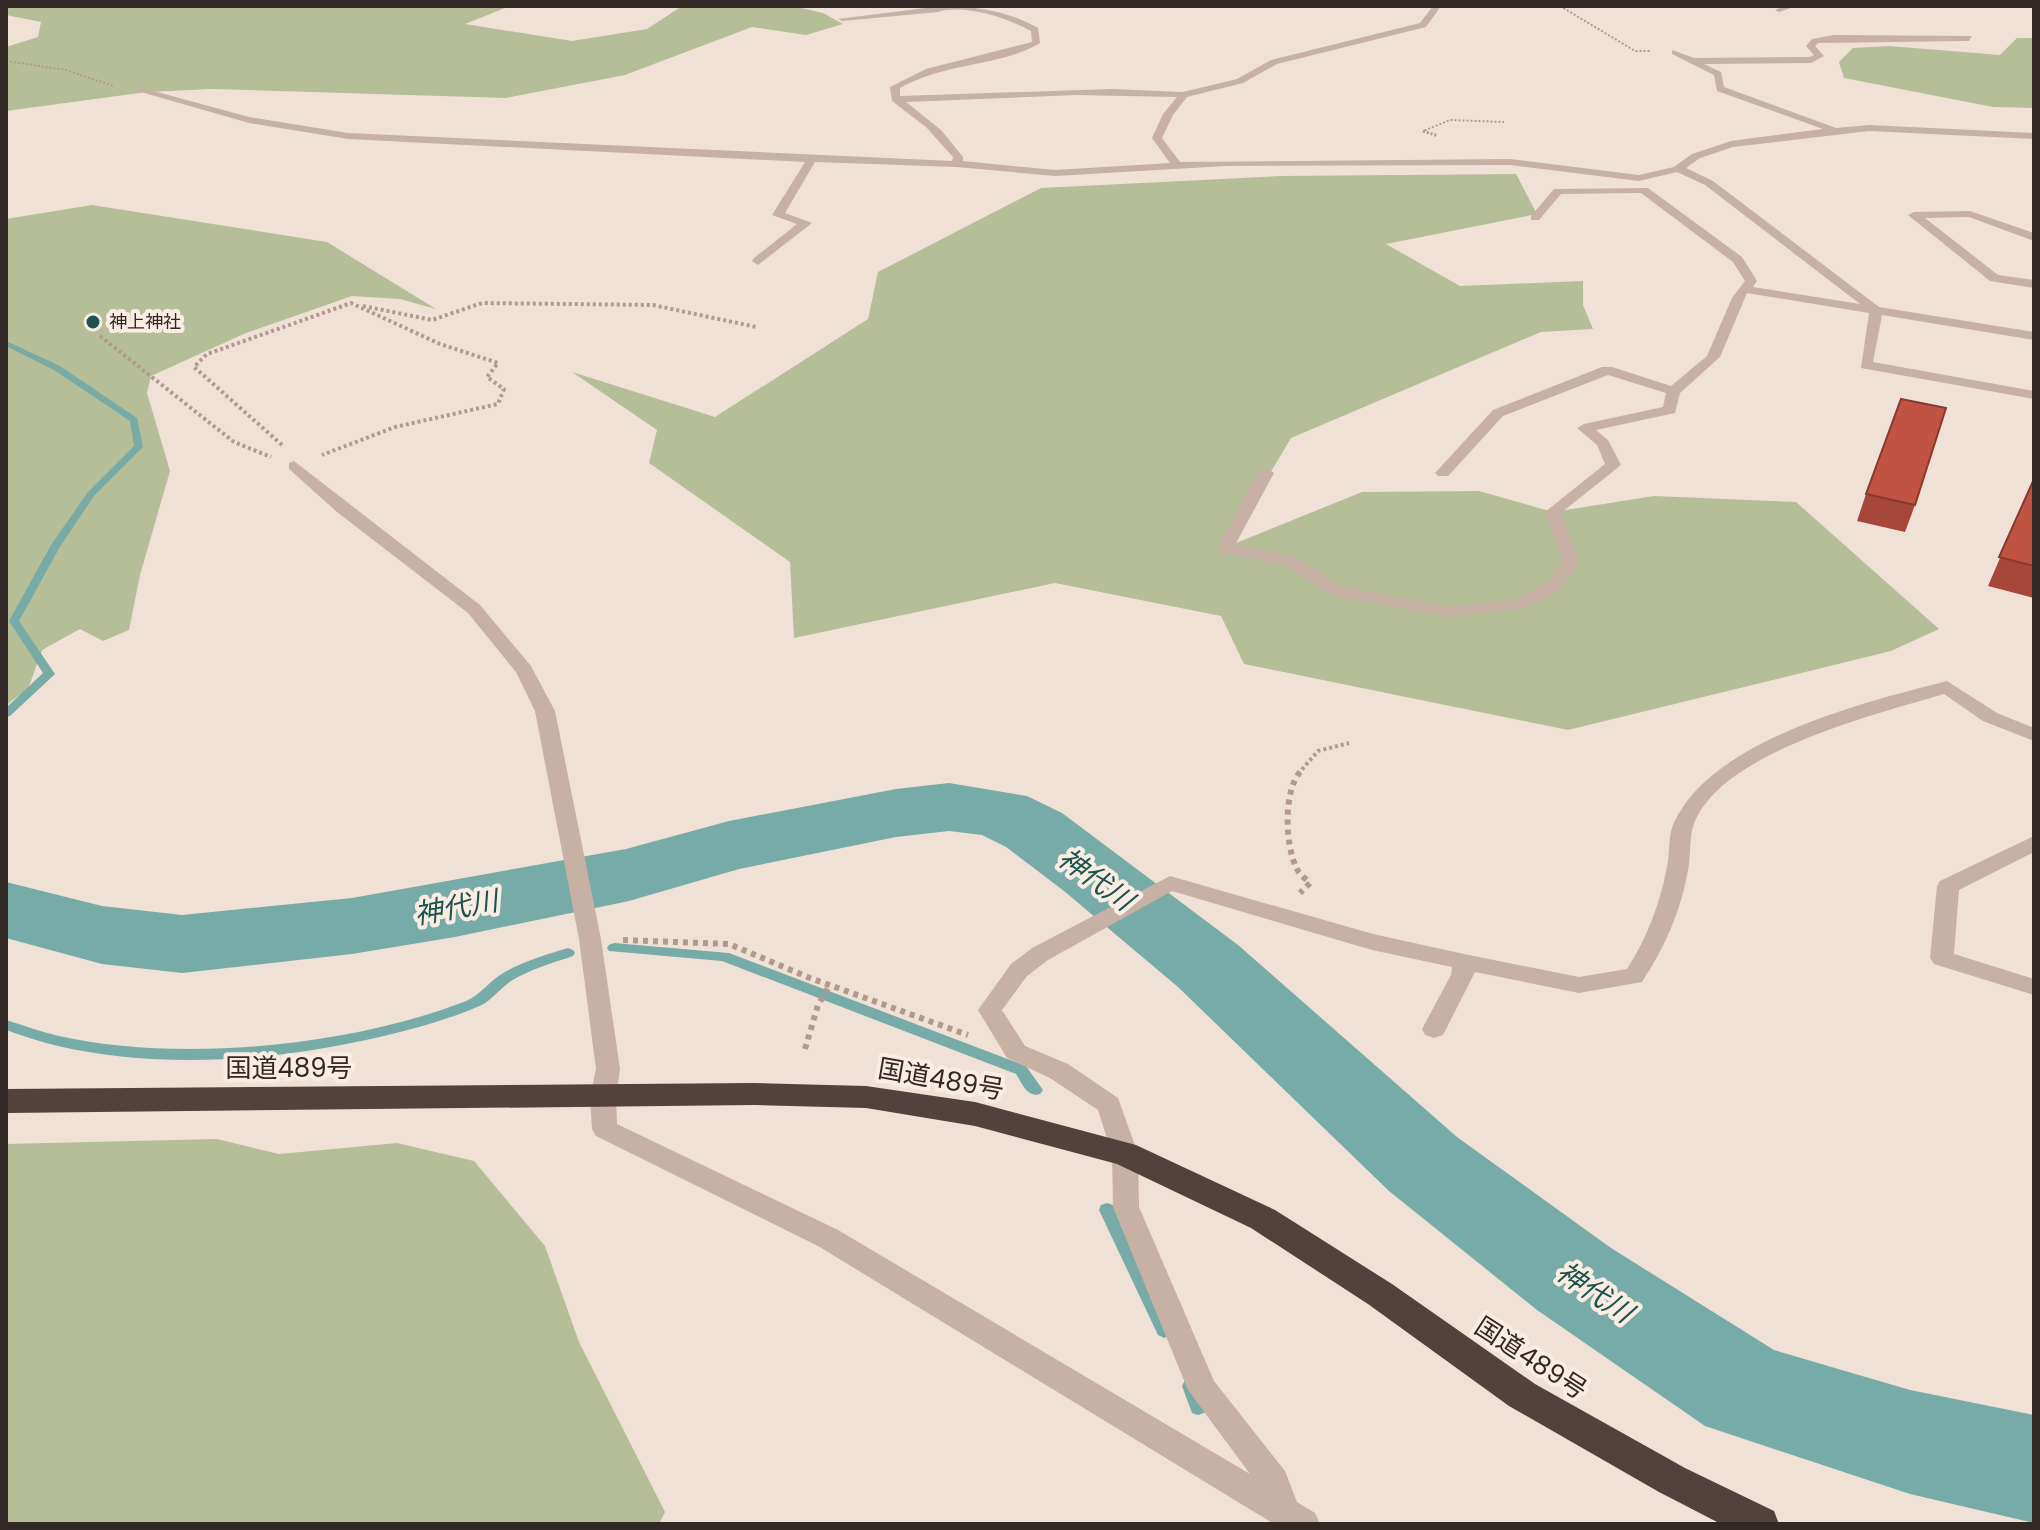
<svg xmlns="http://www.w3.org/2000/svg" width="2040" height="1530" font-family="Poppins,'Noto Sans JP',sans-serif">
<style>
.green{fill:#b6be98}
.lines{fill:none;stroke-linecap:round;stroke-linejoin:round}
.stream{fill:#77aba7;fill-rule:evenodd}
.river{fill:#77aba7;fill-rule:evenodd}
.path-far3{stroke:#b2998e;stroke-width:2;stroke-dasharray:2 2;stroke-linecap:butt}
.path-far2{stroke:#b2998e;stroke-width:3;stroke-dasharray:2 2;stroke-linecap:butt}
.path-far1{stroke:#b2998e;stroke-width:4;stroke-dasharray:3 3;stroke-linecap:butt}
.path{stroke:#b2998e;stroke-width:6;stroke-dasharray:5 5;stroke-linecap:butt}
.minor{fill:#c7b0a4;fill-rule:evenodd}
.highway{fill:#53413d;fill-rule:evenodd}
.wall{fill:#a6473a}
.building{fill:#c15343;stroke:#873a2f;stroke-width:2}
.poi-dot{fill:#1d524f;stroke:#f8ece3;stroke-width:3}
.labels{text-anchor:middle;stroke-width:8;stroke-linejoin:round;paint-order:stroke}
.far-poi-label{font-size:18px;fill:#322825;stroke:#f8ece3;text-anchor:start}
.near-street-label{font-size:26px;fill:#322825;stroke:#f8ece3}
.near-water-label{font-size:28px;font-style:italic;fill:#1d524f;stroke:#f8ece3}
</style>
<rect width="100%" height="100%" fill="#f0e1d7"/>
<g class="green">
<polygon points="6,6 510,6 465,24 572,41 647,29 682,6 793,6 823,13 843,24 806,35 752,27 625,75 506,98 213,89 147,92 6,111 6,47 38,37 41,22 6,15"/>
<polygon points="2017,38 2034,38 2034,108 1993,107 1844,78 1839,62 1853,48 1889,46 2000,55"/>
<polygon points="1516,174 1537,214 1386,244 1460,286 1583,281 1583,305 1593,329 1541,332 1291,438 1226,547 1362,492 1479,491 1553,512 1654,496 1796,502 1939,629 1891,651 1568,730 1244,664 1221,616 1055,583 794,638 790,562 649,463 657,430 572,372 715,417 868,319 878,272 1041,188 1280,176"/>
<polygon points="92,205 327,242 436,309 400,299 352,296 246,333 151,376 147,393 170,471 140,575 129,630 103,641 80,629 42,650 28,689 6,705 6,219"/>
<polygon points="217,1139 279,1154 397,1143 474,1161 545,1246 579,1342 665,1512 659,1524 6,1524 6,1144"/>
</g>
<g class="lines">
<g class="stream">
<polygon points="6,341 60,366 137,418 143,447 94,496 61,545 19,621 55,674 10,716 6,717 6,708 43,673 9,621 51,545 88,492 134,446 130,421 54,370 6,346"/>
<path d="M614,943L729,953L1026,1066L1043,1090L1040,1094C1027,1098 1022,1083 1016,1074L722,961L609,951L607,948L609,945Z"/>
<path d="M568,948L573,950L575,953L573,956C552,963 529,970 511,981C499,989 491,1002 477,1007C452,1018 423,1026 396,1033C288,1060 168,1071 58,1046C41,1042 23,1036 6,1030V1020C23,1025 41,1032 59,1036C179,1063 352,1046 466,1001C480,995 488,983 500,975C520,962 545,955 568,948Z"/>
<polygon points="1107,1203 1113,1205 1170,1325 1173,1330 1170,1335 1164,1338 1158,1335 1099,1210 1101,1205"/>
<polygon points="1191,1378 1197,1380 1207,1407 1204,1413 1198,1415 1192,1413 1182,1386 1185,1380"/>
</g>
<polygon class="river" points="949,783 1027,796 1062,813 1238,945 1457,1137 1611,1248 1774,1350 1910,1390 2034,1415 2034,1523 1910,1494 1705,1426 1537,1310 1389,1191 1178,987 1064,891 1006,847 982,835 949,831 896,837 739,869 629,901 455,937 352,954 182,973 102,964 6,938 6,882 102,906 182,915 352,898 626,849 729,821 896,789"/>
<g class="path-far3">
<polyline points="1560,6 1635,51 1650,51"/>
<polyline points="6,61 66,70 113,86"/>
<polyline points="1429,133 1423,131 1450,120 1504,122"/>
</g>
<polyline class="path-far2" points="1423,131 1438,136"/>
<g class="path-far1">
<polyline points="363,306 432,320 482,303 653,305 756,327"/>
<polyline points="100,336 234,442 271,457"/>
<polyline points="282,445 194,367 207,354 351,303 440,344 498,363 487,377 504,389 498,404 395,427 322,455"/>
<polyline points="1298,774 1318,751 1349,743"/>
</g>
<g class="path">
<path d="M1300,772C1283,792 1285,846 1297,869C1299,874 1306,879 1310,883L1300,893"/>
<polyline points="623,940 729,944 810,978 968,1035"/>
<polyline points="805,1049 818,1005 830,985"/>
</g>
<g class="minor">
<path d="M941,6C975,6 1008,11 1038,28L1040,43C1003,66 945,62 900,88V96L1112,89L1183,92L1237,79L1271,60L1420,23L1433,6H1441L1426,27L1277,64L1243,83L1187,97L1173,115L1162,138L1180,162L1510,159L1639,175L1674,167L1692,154L1731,141L1823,129L1717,91L1714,75L1672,54V50L1694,58L1810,57L1814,55L1806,46L1812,39L1834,35L1972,36L1969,41L1818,43L1815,46L1824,56L1811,63L1704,64L1721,72L1724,87L1836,128L1869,125L2034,133V139L1869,131L1733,147L1700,158L1686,168L1713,181L1879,307L2034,332V340L1882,315L1873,362L2034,391V399L1861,368L1869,313L1747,293L1720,357L1680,393L1675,413L1596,430L1608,440L1621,465L1561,513L1579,561L1559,590L1526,608L1449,617L1333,595L1283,565L1219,552L1217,548L1258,473L1266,468L1274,473L1235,545L1294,557L1344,587L1449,607L1516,599L1547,582L1563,561L1545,512L1605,464L1597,445L1577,428L1584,424L1663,407L1666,393L1608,375L1503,416L1448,476H1438L1435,473L1493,410L1602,367H1612L1671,386L1707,356L1732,298L1745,281L1733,262L1641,193L1561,194L1539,220H1531V216L1554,189L1648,188L1742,257L1757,281L1753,287L1860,304L1705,185L1677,172L1639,181L1510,165L1225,166L1055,176L957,167L815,162L785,213L812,223L758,265L752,261L754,258L797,224L772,215L805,162L348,139L249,123L134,90L139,87L249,117L348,133L952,161L953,157L926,127L892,101L890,87L926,69L1032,42L1031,31C1006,17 963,4 938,12L842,21L838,19ZM1076,95L1177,97L1163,114L1152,138L1170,163L1055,170L963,161V157L941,130L906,102Z"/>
<polygon points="1784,6 1797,6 1779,12 1775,10"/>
<polygon points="1970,211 2034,233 2034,241 1969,217 1925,218 1998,275 2034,280 2034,288 1990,281 1908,215 1914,212"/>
<path d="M294,461L480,605L531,666L555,711L601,939L620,1069L616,1098L617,1124L838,1230L1250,1474L1188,1390L1113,1207L1112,1154L1098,1110L1050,1078L1007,1058L978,1010L1011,964L1032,948L1170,876L1373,934L1464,954L1579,977L1627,969C1647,938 1660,904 1667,867C1670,854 1668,837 1673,825C1709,740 1865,702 1947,681L1997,713L2034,728V741L1983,721L1944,694C1877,714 1716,753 1693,827C1689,840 1691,856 1688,870C1681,911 1665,947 1642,982L1579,993L1475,972L1443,1035L1434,1038L1425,1035L1422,1029L1451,975L1452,967L1372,950L1172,891L1048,960L1027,976L1002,1010L1025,1046L1068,1064L1118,1098L1138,1154L1139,1207L1214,1381L1285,1471L1297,1502L1315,1513L1320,1524H1274L818,1246L596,1136L592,1129L590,1098L596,1069L579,939L535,711L516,672L468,613L337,512L289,469V463Z"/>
<polygon points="2034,836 2034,852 1959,890 1954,954 2034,979 2034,995 1934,964 1930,958 1937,886 1940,881"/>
</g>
<polygon class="highway" points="754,1083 866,1086 975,1102 1136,1145 1275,1210 1392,1284 1535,1384 1685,1468 1774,1511 1779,1524 1721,1524 1659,1492 1509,1406 1368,1304 1251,1228 1117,1164 975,1126 866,1108 754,1105 6,1113 6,1089"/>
</g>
<g class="wall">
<polygon points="2034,479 2034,598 1988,586"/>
<polygon points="1866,494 1915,505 1905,532 1857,521"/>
</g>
<g class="building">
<polygon points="1901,399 1946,408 1915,505 1866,494"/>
<polygon points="2034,479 2034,566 1999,557"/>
</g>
<circle class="poi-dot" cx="93" cy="322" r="8"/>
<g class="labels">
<g class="far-poi-label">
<text x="109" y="328">神上神社</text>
</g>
<g class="near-street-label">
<text x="289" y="1077">国道489号</text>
<text transform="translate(941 1079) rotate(10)" y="9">国道489号</text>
<text transform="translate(1531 1358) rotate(33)" y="9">国道489号</text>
</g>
<g class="near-water-label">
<text transform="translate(1096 879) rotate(36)" y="10">神代川</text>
<text transform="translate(456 907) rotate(-10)" y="10">神代川</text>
<text transform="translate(1595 1292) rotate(34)" y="10">神代川</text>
</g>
</g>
<rect width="2040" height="1530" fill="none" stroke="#322825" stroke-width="16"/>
</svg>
